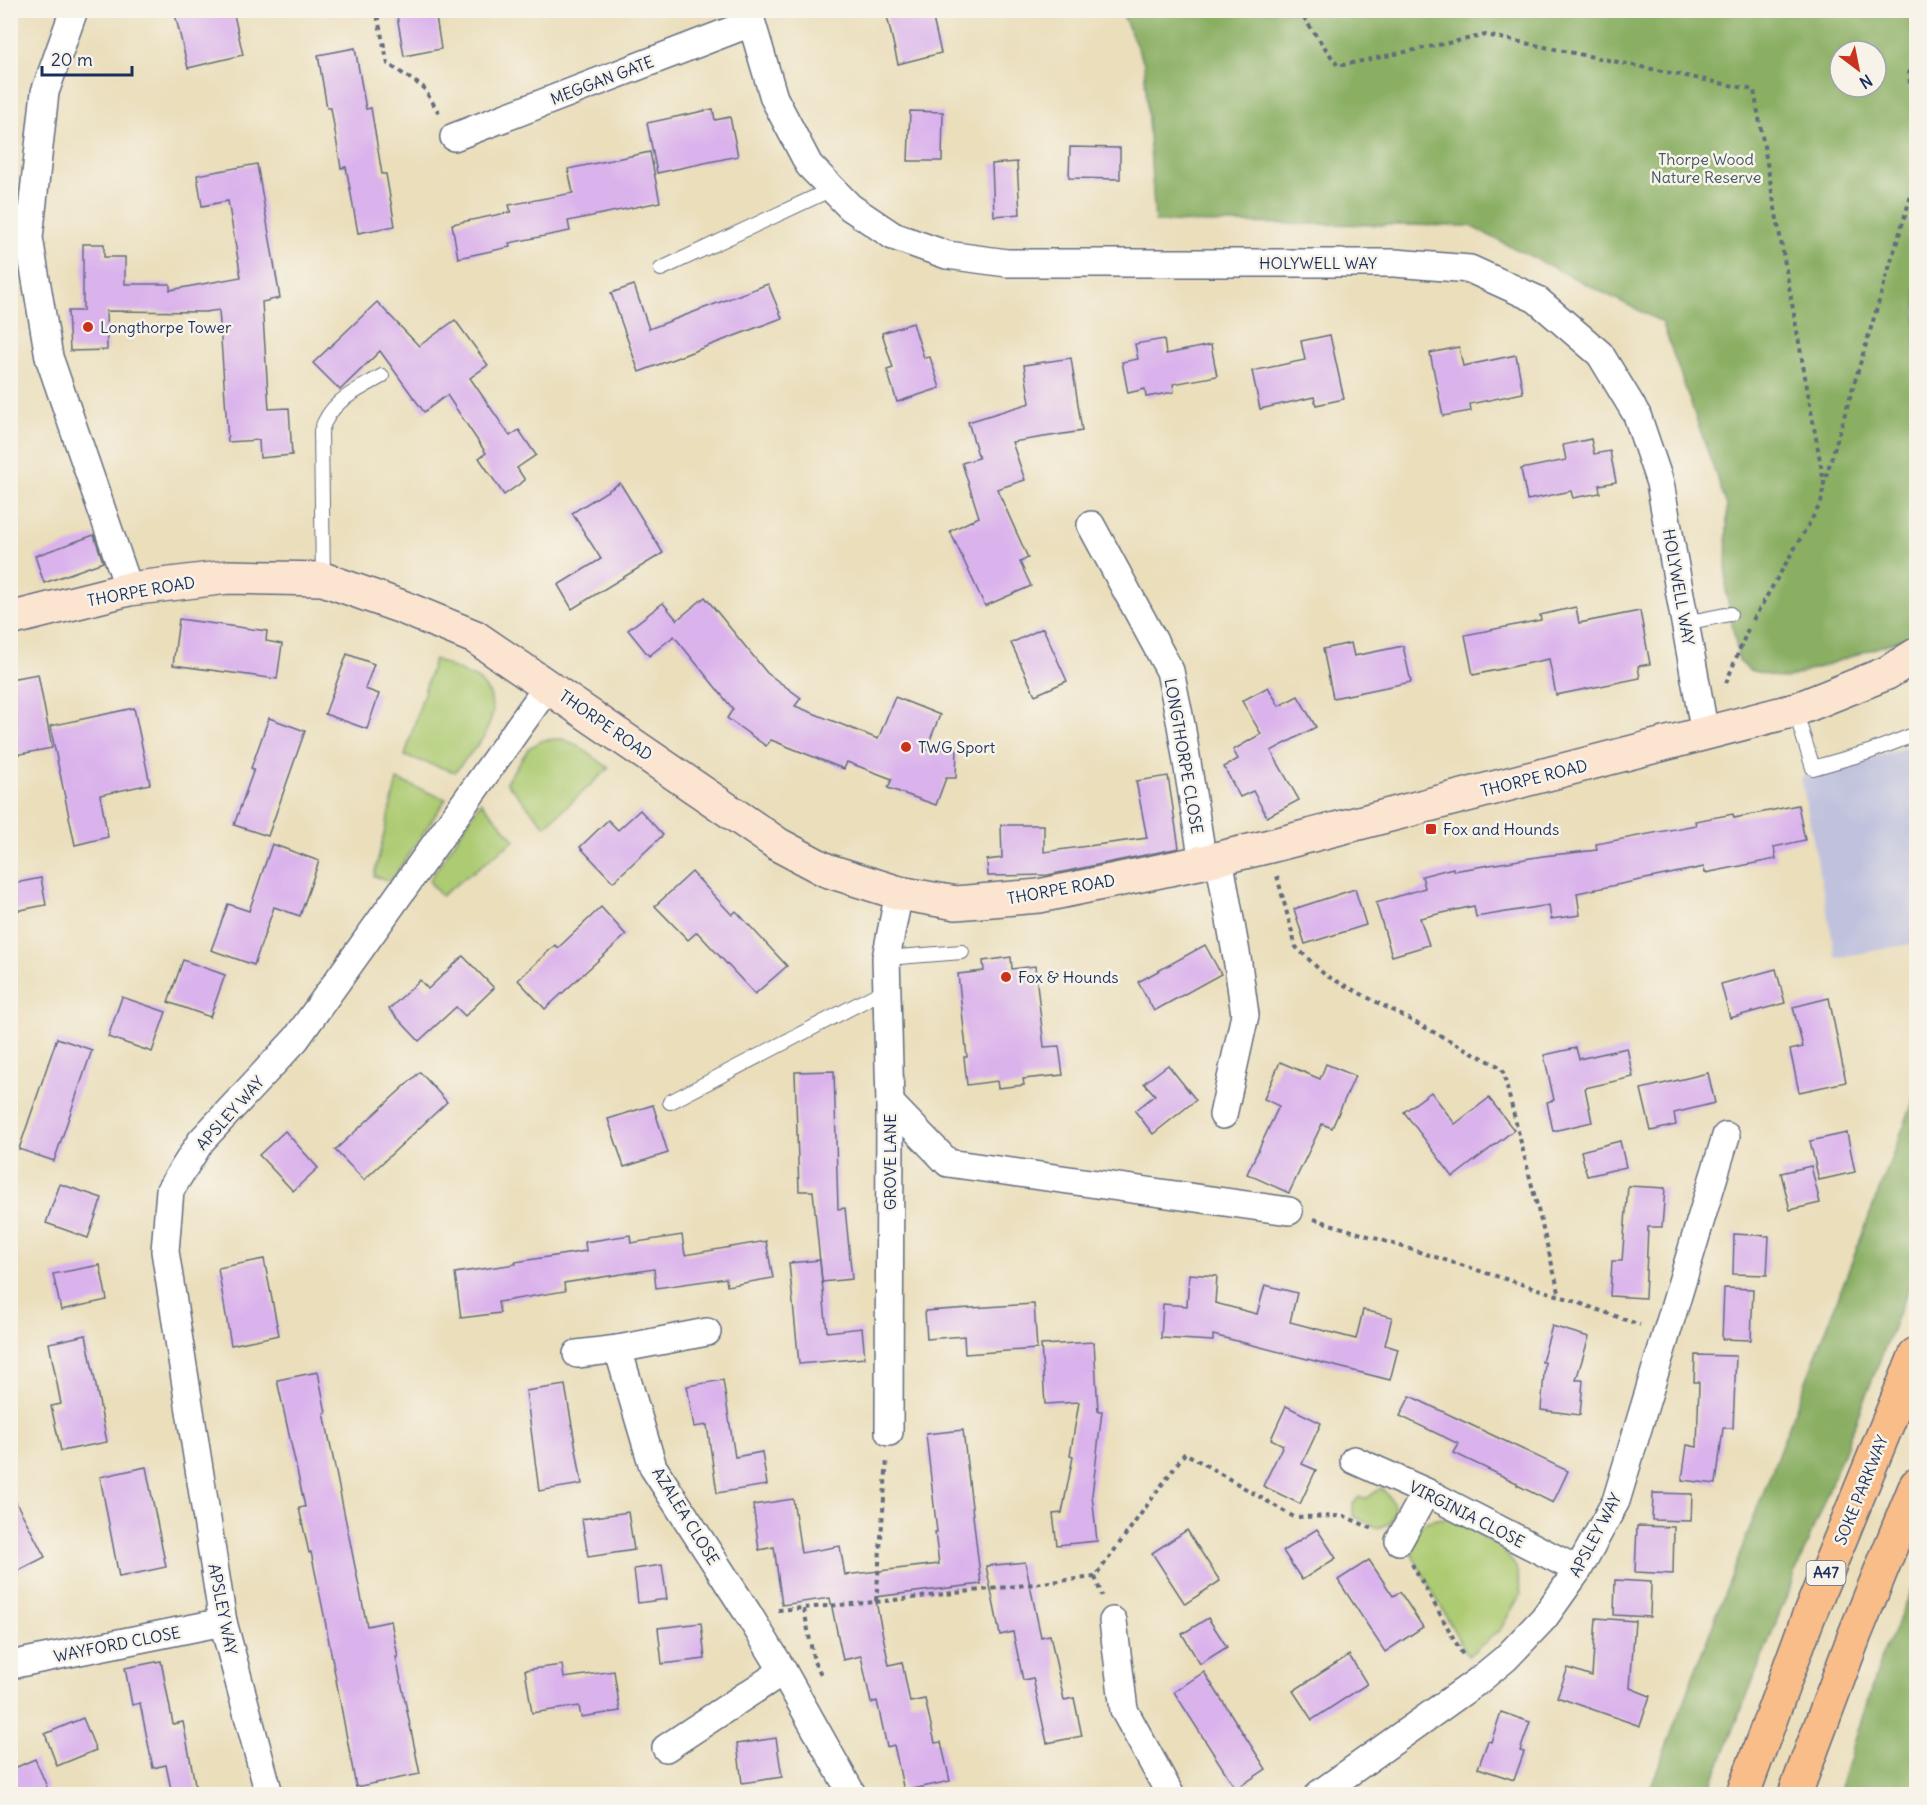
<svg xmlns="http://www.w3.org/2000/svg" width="1927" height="1805" font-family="Delius,sans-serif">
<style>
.industrial{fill:#c0c2dd}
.green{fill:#adcb72;stroke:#647d68;stroke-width:1.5}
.forest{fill:#8aaf64;stroke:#526f61;stroke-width:1.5;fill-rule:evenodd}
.building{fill:#dab2ec}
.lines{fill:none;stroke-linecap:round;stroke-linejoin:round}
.lane-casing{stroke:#636c7f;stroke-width:16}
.street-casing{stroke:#636c7f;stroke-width:30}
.secondary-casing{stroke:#636c7f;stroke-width:36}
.highway-casing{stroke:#636c7f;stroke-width:36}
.path{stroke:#636c7f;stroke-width:4;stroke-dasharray:4.5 4.5;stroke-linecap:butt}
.lane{stroke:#fff;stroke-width:14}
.street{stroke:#fff;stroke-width:27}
.secondary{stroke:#fce5d0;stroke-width:33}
.highway{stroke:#f8bd89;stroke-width:33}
.poi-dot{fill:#c8321e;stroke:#f7f3e8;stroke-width:2}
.labels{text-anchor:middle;stroke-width:5;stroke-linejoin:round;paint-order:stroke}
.shield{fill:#f7f3e8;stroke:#5d6a87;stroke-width:1.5}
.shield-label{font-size:15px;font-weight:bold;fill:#1b2f5e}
.street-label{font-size:16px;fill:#1b2f5e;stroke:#f7f3e8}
.park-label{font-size:16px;fill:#405663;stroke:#f7f3e8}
.poi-label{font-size:16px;fill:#1b2f5e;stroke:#f7f3e8;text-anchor:start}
</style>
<rect width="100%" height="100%" fill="#f7f3e8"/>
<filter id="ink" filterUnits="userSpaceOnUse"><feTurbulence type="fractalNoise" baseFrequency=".0167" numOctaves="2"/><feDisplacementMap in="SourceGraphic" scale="12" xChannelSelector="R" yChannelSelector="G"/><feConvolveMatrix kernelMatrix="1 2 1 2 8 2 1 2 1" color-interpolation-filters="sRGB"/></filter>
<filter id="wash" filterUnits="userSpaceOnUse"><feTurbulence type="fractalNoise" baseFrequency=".008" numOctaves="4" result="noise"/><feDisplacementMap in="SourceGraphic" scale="24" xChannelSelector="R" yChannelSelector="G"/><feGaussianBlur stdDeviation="1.35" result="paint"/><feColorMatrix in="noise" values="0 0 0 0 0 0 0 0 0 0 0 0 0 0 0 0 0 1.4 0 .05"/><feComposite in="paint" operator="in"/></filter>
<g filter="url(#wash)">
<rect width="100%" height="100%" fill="#eadebb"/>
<polygon class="industrial" points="1916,745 1916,943 1836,958 1801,777"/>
<g class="green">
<polygon points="434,659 479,680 490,694 493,712 485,736 455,772 405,756"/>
<polygon points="562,739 577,745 609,768 545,826 506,782 529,748 543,740"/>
<polygon points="397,780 446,799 391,881 374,876"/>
<polygon points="481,802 515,840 441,896 429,881"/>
<path d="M1381,1488C1394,1500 1398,1506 1390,1523L1378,1528L1353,1516V1504L1359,1497L1367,1498Z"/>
<path d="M1450,1517L1502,1548L1516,1567L1521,1593L1500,1630L1468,1656L1407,1545C1418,1522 1425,1520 1450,1517Z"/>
</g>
<g class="forest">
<path d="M1121,11H1916V632L1905,638L1785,679L1749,670L1739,661L1726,591L1727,506L1662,322L1470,226L1155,222L1144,63ZM1840,51H1876V87H1840Z"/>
<polygon points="1916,1094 1916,1269 1708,1794 1648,1794"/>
<polygon points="1916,1582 1916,1794 1838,1794 1882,1655"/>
</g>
<g id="blocks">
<g class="building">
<polygon points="174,10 233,10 243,55 188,68"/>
<polygon points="396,10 435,10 441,49 404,56"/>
<polygon points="913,10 931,10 941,53 898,64 887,16"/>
<polygon points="355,48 366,109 371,108 382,174 386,174 395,226 358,233 346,167 341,168 331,108 327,108 318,55"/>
<polygon points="713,109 715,120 730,117 738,156 657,173 647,123"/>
<polygon points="910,111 943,112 942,161 908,161"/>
<polygon points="1070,147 1120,148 1120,179 1069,178"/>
<polygon points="650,152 660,202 568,221 570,231 509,243 510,247 458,258 452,224 511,212 509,205 573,193 568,169"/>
<polygon points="1017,162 1020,214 994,216 992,164"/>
<polygon points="257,164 280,298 262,302 269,409 289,408 292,455 260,458 259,440 228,442 219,310 205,312 106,311 107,350 70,351 68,311 83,311 83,244 104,244 104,257 125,257 125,284 170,284 170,290 241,277 228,201 202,206 197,175"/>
<polygon points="768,284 782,318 639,372 611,293 634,285 649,329"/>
<polygon points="377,302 419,346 455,320 488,365 470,378 510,436 519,430 536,455 517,468 525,480 504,495 479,458 486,453 447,395 424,412 380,351 340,390 313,363"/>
<polygon points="913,323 924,358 930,357 940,388 897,402 887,370 893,368 882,333"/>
<polygon points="1330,335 1344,399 1316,405 1314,397 1260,409 1252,371 1305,360 1301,341"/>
<polygon points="1164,339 1166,354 1211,345 1217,376 1173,384 1174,392 1146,397 1145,389 1128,393 1122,362 1138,359 1135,344"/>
<polygon points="1459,347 1463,366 1516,355 1523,393 1470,404 1471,411 1443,416 1430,353"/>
<polygon points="1071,358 1082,431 1012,442 1025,480 997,489 1028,558 1020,562 1031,586 985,606 950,531 979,517 962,463 979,458 968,422 1030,403 1024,365"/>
<polygon points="1591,439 1594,454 1610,451 1616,482 1599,485 1600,493 1573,498 1571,491 1527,500 1521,469 1566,460 1563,445"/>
<polygon points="620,483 663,553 572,609 558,585 601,559 572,513"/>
<polygon points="94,535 103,562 44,583 35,556"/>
<polygon points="705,597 767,673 801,698 795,706 878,739 895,697 940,715 926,750 957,748 956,778 946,778 936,805 888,788 892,779 847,762 844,769 771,740 766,746 727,718 733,709 674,636 649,656 628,630 663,603 677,620"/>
<polygon points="1576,607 1579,623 1640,611 1650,664 1638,666 1640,678 1556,695 1549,659 1473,675 1465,635 1541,620 1540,615"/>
<polygon points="179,619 267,631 266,641 282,644 277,679 173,665"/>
<polygon points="1043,628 1067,681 1035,695 1011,643"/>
<polygon points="1351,643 1354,656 1403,646 1411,682 1333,698 1323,649"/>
<polygon points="347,654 374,664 365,689 379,694 367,729 325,714"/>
<polygon points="38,674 52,748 10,756 10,679"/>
<polygon points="1268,687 1279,706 1298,696 1316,727 1271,751 1299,800 1267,817 1253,791 1240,797 1224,767 1238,759 1233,750 1261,734 1242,701"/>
<polygon points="134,708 150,784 100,795 108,837 75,845 50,726"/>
<polygon points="269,718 305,731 268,836 234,825 254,769 251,768"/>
<polygon points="1168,776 1179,848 1048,875 988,876 987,860 1002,858 1001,825 1044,825 1044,852 1147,838 1136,781"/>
<polygon points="1798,805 1805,840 1774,847 1776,859 1705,873 1704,867 1577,893 1580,915 1551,919 1549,905 1476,917 1474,906 1420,918 1429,945 1392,956 1376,903 1425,888 1422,876 1453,868 1453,871 1543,856 1597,850 1596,844 1696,825 1695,821 1733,814 1734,818"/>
<polygon points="640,810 663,835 613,882 580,847 608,820 618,830"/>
<polygon points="272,844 319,861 300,916 274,907 254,965 211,950 228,904 249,911"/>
<polygon points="692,872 732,915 736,911 787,966 755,994 697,932 688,940 655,906"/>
<polygon points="41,878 46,905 10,912 10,884"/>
<polygon points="1355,889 1366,925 1305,944 1294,909"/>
<polygon points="601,907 626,935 545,1009 518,980 555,945 558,948"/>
<polygon points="1205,945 1221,974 1154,1011 1138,982"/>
<polygon points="463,956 494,988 465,1016 456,1007 419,1041 389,1009 420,980 428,989"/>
<polygon points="1011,957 1012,969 1035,966 1044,1047 1059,1046 1063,1075 1023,1079 1024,1085 998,1088 997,1081 967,1085 964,1057 967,1057 958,974 984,971 983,961"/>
<polygon points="183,960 225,975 210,1017 168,1002"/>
<polygon points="1776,969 1785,1003 1730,1018 1721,984"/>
<polygon points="122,997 166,1012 152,1052 108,1037"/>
<polygon points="1829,998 1846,1082 1799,1092 1790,1050 1803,1047 1793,1007"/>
<polygon points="57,1038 92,1050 54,1161 19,1149"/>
<polygon points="1576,1048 1579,1059 1627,1048 1633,1077 1585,1088 1592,1122 1553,1131 1547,1102 1554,1100 1544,1055"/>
<polygon points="1280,1062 1320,1079 1326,1064 1355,1076 1332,1128 1322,1124 1289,1193 1247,1174 1279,1106 1264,1099"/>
<polygon points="1168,1065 1196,1100 1153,1134 1135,1111 1155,1095 1144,1083"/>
<polygon points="834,1071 838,1209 845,1208 852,1279 822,1282 813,1191 799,1191 795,1072"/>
<polygon points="420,1072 447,1102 364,1180 335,1150"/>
<polygon points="1708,1073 1715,1103 1674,1113 1676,1125 1651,1131 1641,1089"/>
<polygon points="1431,1092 1455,1124 1489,1098 1514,1130 1453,1177 1404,1112"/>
<polygon points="653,1105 668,1153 624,1167 608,1119"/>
<polygon points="285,1131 318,1168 293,1191 259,1155"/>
<polygon points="1847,1133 1855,1172 1819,1180 1810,1141"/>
<polygon points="1620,1141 1626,1167 1587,1176 1581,1151"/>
<polygon points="1811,1166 1820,1203 1790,1210 1781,1173"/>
<polygon points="60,1184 102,1198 88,1238 46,1223"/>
<polygon points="1628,1186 1665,1188 1662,1227 1648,1227 1645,1298 1610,1296 1612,1261 1622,1261"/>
<polygon points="1734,1234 1769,1236 1767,1275 1733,1274"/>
<polygon points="630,1235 631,1243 682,1235 685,1255 766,1241 773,1278 727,1286 726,1278 656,1288 654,1269 564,1283 565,1291 498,1302 500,1313 461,1318 455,1273 516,1264 515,1262 586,1251 585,1242"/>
<polygon points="264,1259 279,1335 231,1345 218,1268"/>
<polygon points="820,1260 827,1332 862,1328 865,1358 799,1364 789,1263"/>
<polygon points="100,1265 107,1300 61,1310 53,1274"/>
<polygon points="1189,1274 1217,1276 1215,1303 1257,1314 1265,1285 1297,1293 1290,1322 1356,1339 1363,1310 1392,1317 1385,1345 1398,1349 1390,1380 1213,1335 1213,1341 1161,1338 1163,1304 1187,1306"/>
<polygon points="1724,1288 1753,1289 1751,1340 1722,1339"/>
<polygon points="1034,1304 1037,1349 965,1354 964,1336 927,1339 925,1311"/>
<polygon points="1552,1326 1589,1337 1576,1380 1583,1380 1580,1415 1541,1410 1545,1362 1542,1362"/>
<polygon points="86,1335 107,1442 61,1451 51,1406 61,1404 49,1343"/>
<polygon points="1094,1342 1098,1411 1102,1411 1092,1495 1097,1541 1057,1545 1053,1514 1062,1513 1073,1457 1070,1456 1079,1402 1045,1404 1041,1345"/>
<polygon points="1695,1355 1736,1356 1733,1428 1723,1428 1716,1484 1682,1480 1687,1445 1697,1447 1699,1382 1694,1382"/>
<polygon points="318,1372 326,1413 324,1413 367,1626 391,1621 398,1657 396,1657 420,1774 356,1787 324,1615 311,1552 309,1553 299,1508 305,1507 277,1380"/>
<polygon points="723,1380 735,1457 762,1452 767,1485 717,1493 707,1425 694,1427 687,1386"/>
<polygon points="565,1385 582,1484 539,1491 526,1391"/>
<polygon points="1410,1396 1568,1471 1553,1503 1517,1485 1517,1483 1454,1453 1459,1444 1400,1416"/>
<polygon points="1286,1406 1321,1423 1302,1464 1316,1470 1300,1504 1263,1486 1283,1445 1271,1439"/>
<polygon points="963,1430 981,1584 875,1597 889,1665 902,1662 910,1702 925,1699 935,1743 941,1742 950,1781 904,1791 894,1745 887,1747 877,1701 871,1703 861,1656 843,1660 830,1598 782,1605 774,1547 759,1550 753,1505 793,1499 801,1553 840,1546 845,1575 939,1564 935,1532 937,1532 926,1434"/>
<polygon points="146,1467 166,1567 119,1577 100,1477"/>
<polygon points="10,1491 45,1557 10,1575"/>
<polygon points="1653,1493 1692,1494 1691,1521 1652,1520"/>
<polygon points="628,1512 634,1550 588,1557 582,1519"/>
<polygon points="1637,1526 1674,1527 1673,1574 1635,1572"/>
<polygon points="1317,1529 1336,1558 1302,1580 1283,1551"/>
<polygon points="1187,1530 1220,1581 1185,1604 1152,1553"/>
<polygon points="1369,1560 1393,1596 1400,1592 1423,1627 1385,1652 1338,1580"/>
<polygon points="1025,1562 1041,1637 1050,1635 1064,1700 1074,1698 1082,1736 1047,1743 1033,1678 1023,1680 1013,1632 1000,1635 986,1566"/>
<polygon points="662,1565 667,1599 638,1603 634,1569"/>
<polygon points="1615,1580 1651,1582 1650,1617 1614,1615"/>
<polygon points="1208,1618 1227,1647 1200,1664 1182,1634"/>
<polygon points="1596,1618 1635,1621 1630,1688 1650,1696 1640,1726 1557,1697 1568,1668 1592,1676"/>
<polygon points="701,1623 705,1659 662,1664 658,1628"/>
<polygon points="1349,1655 1367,1684 1312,1720 1293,1691"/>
<polygon points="161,1661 173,1724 183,1722 197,1794 172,1794 166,1765 153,1768 140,1703 132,1705 125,1668"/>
<polygon points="562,1665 564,1678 614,1671 620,1711 581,1717 579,1706 532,1713 525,1670"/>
<polygon points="1204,1672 1266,1769 1236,1789 1174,1692"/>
<polygon points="1501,1712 1530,1722 1520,1751 1524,1752 1514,1780 1478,1768 1488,1741 1491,1742"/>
<polygon points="83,1718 96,1750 57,1766 45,1734"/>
<polygon points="776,1738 782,1777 742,1783 737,1744"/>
<polygon points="35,1759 48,1789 34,1794 10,1794 10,1770"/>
</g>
</g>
</g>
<g filter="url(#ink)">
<use href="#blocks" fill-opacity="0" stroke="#636c7f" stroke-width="1.5"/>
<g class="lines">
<defs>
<g id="lane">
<polyline points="661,269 832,189"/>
<path d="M323,579L321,431C331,400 355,392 382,376"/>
<polyline points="1685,623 1730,614"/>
<polyline points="1795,710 1813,768 1869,752 1916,734"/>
<polyline points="886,958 962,952"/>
<polyline points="670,1102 887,989"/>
</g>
<g id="street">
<polyline points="74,10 45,92 29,238 49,357 129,589"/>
<polyline points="748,10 774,98 809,165 850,207 893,236 947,255 1007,263 1395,263 1470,269 1536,299 1600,354 1637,415 1660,483 1705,734"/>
<polyline points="454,137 751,23"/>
<polyline points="1091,525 1170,671 1181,725 1203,862"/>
<polyline points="1219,858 1238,964 1245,1015 1223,1115"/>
<polyline points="890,1103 948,1163 1289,1211"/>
<polyline points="618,1349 653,1467 747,1612 783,1671 852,1794"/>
<polyline points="577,1354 618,1349 707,1332"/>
<polyline points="889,1432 890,1103 886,958 899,893"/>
<polyline points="1354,1460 1426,1492 1578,1570"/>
<polyline points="1399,1541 1426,1492"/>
<polyline points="1113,1621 1124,1710 1170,1794"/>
<polyline points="10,1665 223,1622"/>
<polyline points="666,1748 783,1671"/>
<polyline points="269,1794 223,1622 165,1251 170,1190 201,1141 296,1039 548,686"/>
<polyline points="1319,1794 1478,1681 1506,1658 1544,1618 1578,1570 1616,1501 1726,1136"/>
</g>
<polyline id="secondary" points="10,619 129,589 228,577 323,579 402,607 475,637 779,845 826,870 899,893 956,903 1039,896 1203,862 1270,846 1795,710 1887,673 1916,655"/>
<g id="highway">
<polyline points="1743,1794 1806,1623 1916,1354"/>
<polyline points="1795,1794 1855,1634 1916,1485"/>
</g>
</defs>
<use href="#lane" class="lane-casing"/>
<use href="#street" class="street-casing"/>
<use href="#secondary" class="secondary-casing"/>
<use href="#highway" class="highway-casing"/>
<g class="path">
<polyline points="371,10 377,15 388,64 423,87 439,113"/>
<polyline points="1298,10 1338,66 1486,35 1754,90 1824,483"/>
<polyline points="1916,63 1909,73 1916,148"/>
<polyline points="1753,620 1821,503 1824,483 1916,179"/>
<polyline points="1726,683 1748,629"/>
<polyline points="1277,876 1296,947 1325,975 1502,1068 1560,1296"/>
<polyline points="1314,1219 1560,1296 1640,1325"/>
<polyline points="1412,1564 1464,1657"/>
<polyline points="1095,1577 1102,1596"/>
<polyline points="876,1602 1095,1577 1185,1453 1294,1517 1344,1516 1373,1529"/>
<polyline points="804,1609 814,1662 821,1674"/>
<polyline points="778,1610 876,1602 887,1459"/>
</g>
<use href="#lane" class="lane"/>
<use href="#street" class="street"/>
<use href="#secondary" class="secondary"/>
<use href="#highway" class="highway"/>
</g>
</g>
<g class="poi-dot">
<circle cx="88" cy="327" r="6"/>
<circle cx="906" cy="747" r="6"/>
<rect x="1425" y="823" width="12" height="12" rx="3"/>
<circle cx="1006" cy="977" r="6"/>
</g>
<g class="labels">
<rect class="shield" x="1806.5" y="1561" width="39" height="24" rx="4.5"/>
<g class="shield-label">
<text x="1826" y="1578">A47</text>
</g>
<g class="street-label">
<text transform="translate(602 80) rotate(-21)" y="6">MEGGAN GATE</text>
<text x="1318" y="269">HOLYWELL WAY</text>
<text transform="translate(1679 587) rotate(80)" y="6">HOLYWELL WAY</text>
<text transform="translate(141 591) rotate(-10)" y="6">THORPE ROAD</text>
<text transform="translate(606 725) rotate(35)" y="6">THORPE ROAD</text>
<text transform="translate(1184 756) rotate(80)" y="6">LONGTHORPE CLOSE</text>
<text transform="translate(1534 778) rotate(-14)" y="6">THORPE ROAD</text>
<text transform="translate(1061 889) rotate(-10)" y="6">THORPE ROAD</text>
<text transform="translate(230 1113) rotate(-48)" y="6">APSLEY WAY</text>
<text transform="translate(890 1162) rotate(-90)" y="6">GROVE LANE</text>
<text transform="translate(1861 1490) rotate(-68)" y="6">SOKE PARKWAY</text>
<text transform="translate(1467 1514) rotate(27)" y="6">VIRGINIA CLOSE</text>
<text transform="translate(686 1516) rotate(58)" y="6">AZALEA CLOSE</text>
<text transform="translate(1595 1535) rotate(-62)" y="6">APSLEY WAY</text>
<text transform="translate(223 1609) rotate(79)" y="6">APSLEY WAY</text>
<text transform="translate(117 1644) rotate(-11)" y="6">WAYFORD CLOSE</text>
</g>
<g class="park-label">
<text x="1706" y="165">Thorpe Wood<tspan x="1706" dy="18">Nature Reserve</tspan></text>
</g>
<g class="poi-label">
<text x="100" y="333">Longthorpe Tower</text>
<text x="918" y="753">TWG Sport</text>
<text x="1443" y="835">Fox and Hounds</text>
<text x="1018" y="983">Fox &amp; Hounds</text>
</g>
</g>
<rect width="1927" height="1805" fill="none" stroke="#f7f3e8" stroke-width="36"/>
<g transform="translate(1858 69) rotate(148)"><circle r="28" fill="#f7f3e8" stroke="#9fa5b1" stroke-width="1.5"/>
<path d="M0-4.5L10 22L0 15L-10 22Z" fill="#c8321e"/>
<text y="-9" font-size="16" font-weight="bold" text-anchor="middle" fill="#1b2f5e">N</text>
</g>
<path d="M42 66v9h90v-9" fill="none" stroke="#1b2f5e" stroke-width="3"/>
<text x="51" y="66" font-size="18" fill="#1b2f5e" stroke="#f7f3e8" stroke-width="4.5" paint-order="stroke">20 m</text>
</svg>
